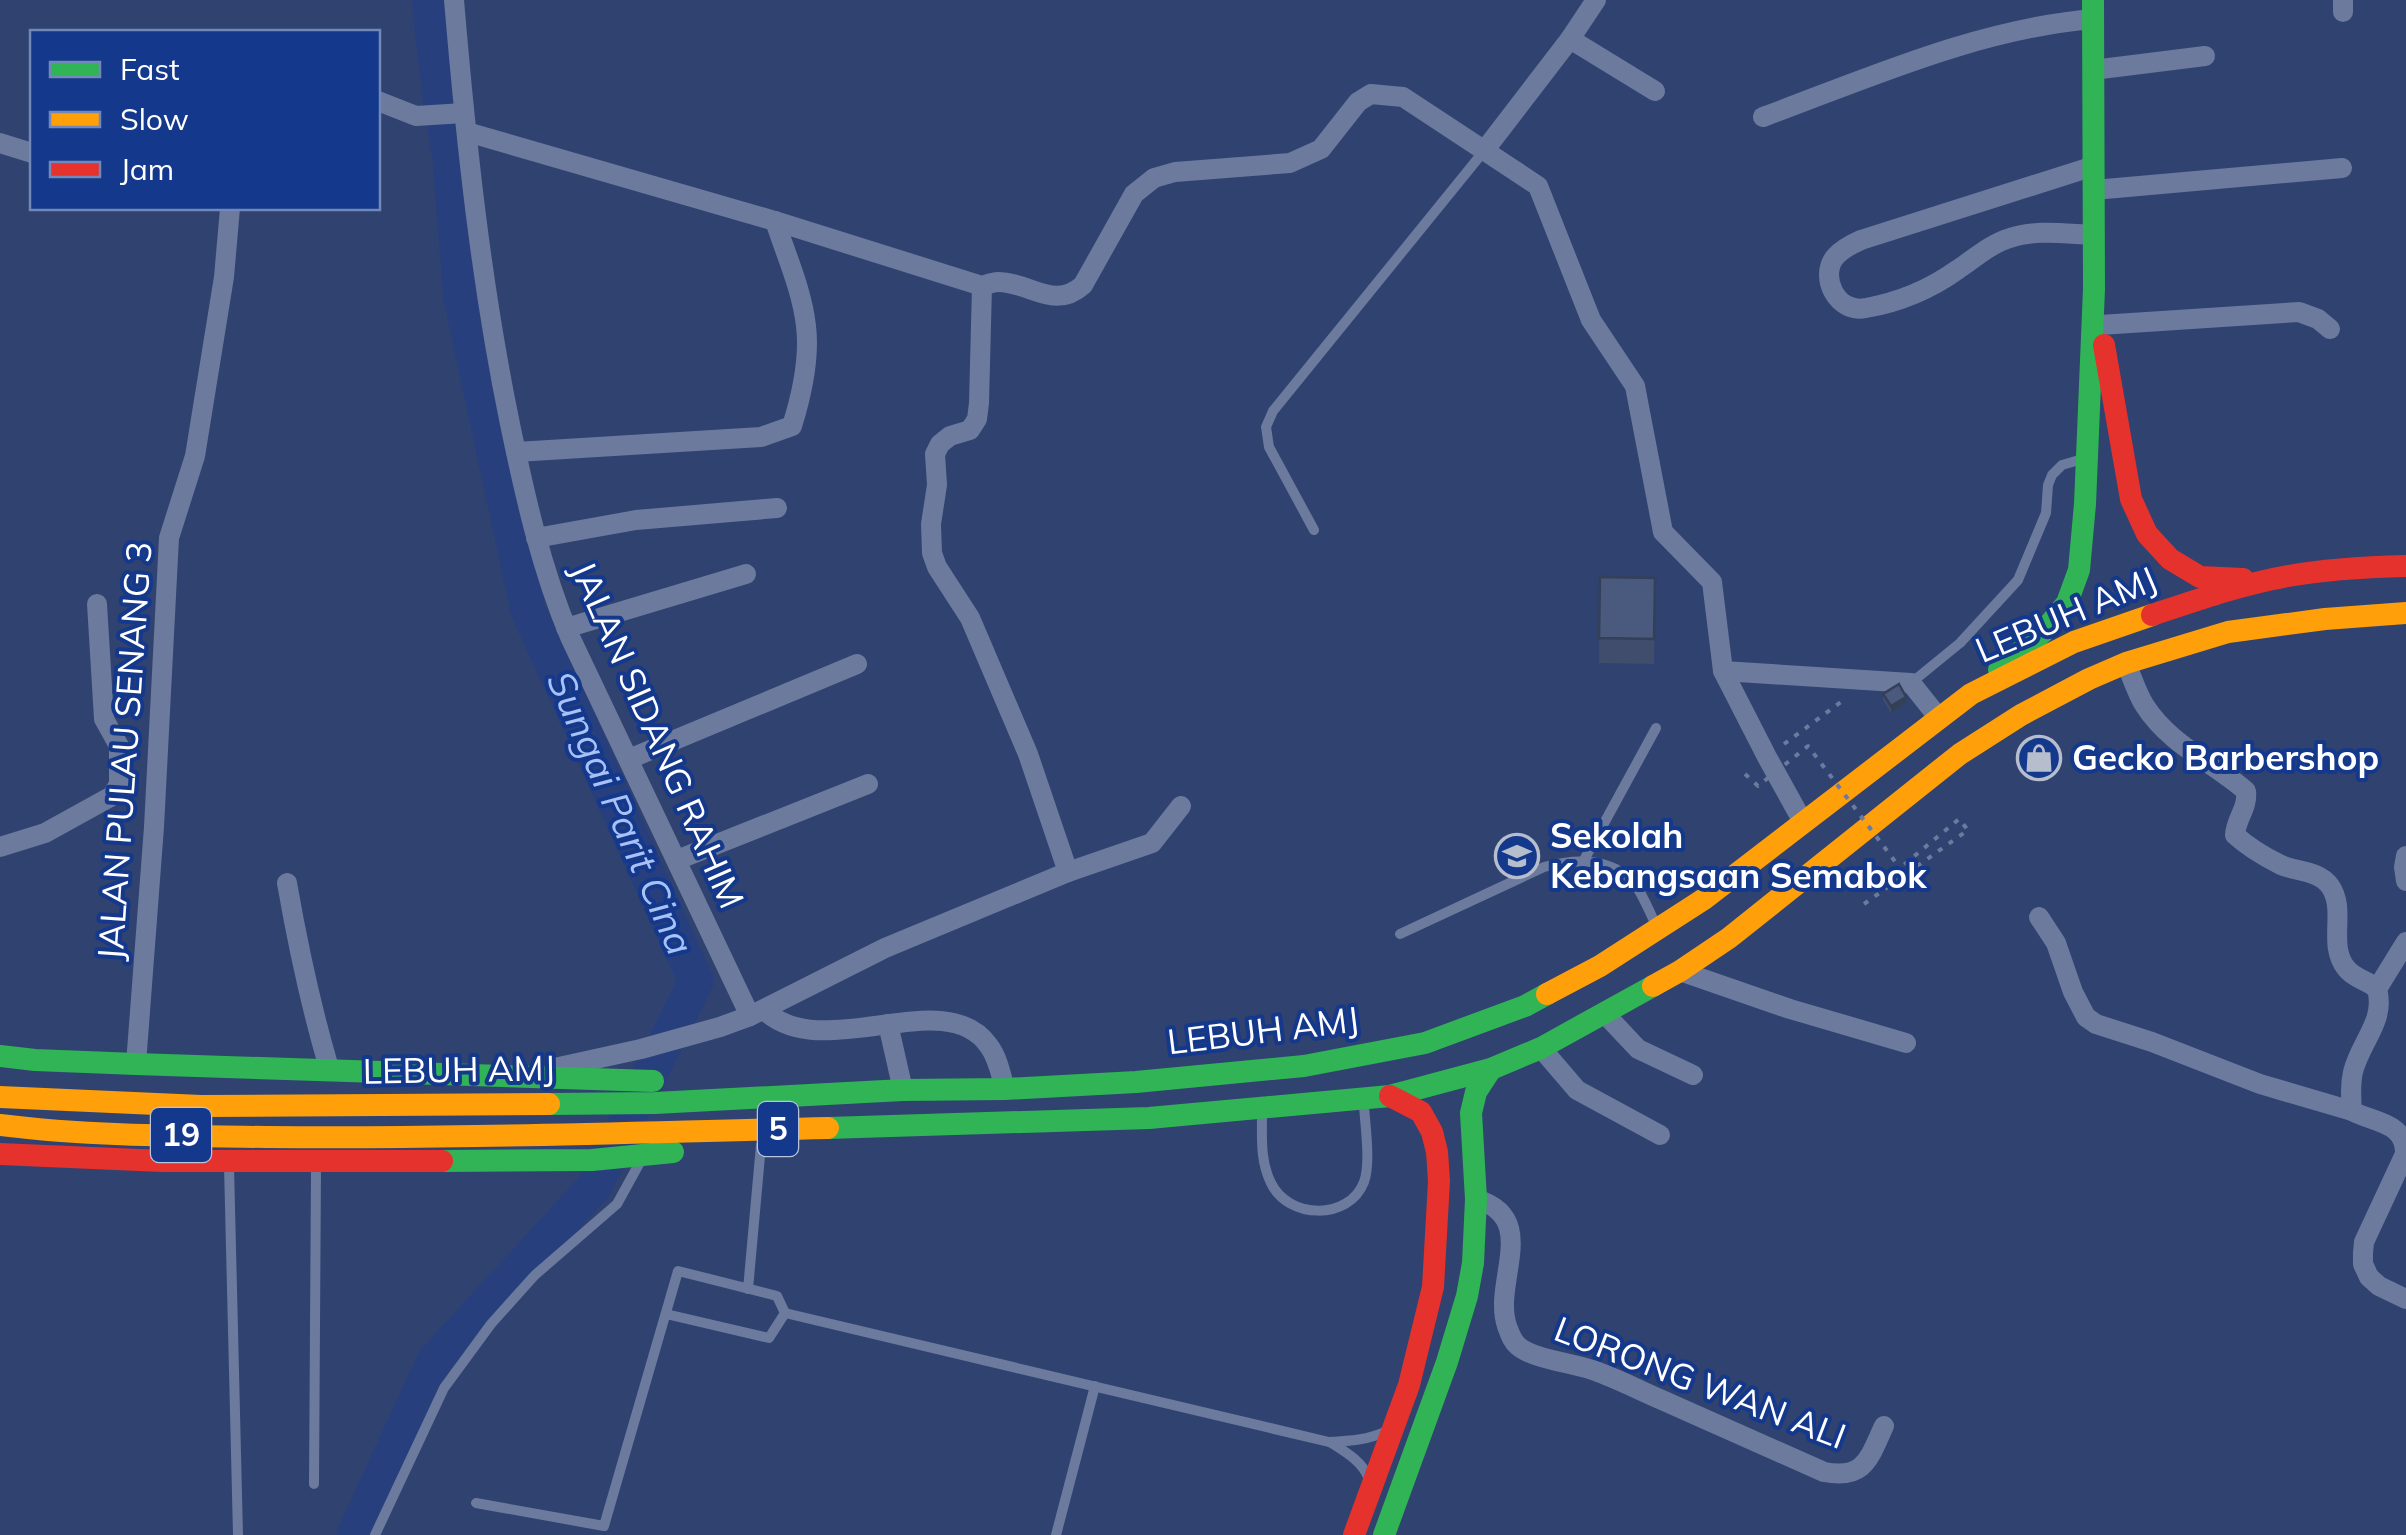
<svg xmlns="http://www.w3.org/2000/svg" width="2406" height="1535" font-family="Mulish,sans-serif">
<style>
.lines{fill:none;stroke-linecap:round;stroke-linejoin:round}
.river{stroke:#27407d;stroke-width:35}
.path{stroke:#6b7a9d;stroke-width:4;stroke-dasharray:5 8;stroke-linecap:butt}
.lane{stroke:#6b7a9d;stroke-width:10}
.street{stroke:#6b7a9d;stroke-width:20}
.fast{stroke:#30b455;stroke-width:22}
.slow{stroke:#ff9f0a;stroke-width:22}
.jam{stroke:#e5322d;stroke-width:22}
.path-bridge{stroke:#6b7a9d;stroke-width:4;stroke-dasharray:5 8;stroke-linecap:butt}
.wall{fill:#404d6c}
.shaded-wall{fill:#343f58}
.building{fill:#4a5a7e;stroke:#343f58;stroke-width:2.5}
.labels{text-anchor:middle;stroke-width:8;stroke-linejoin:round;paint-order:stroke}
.shield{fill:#14388b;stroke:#b8c3dc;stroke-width:2.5}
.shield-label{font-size:32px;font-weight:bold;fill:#fff}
.street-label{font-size:35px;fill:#fff;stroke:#14388b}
.poi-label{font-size:35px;font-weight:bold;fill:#fff;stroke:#14388b;text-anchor:start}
.water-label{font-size:38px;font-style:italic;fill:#a8c2f7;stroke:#14388b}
</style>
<rect width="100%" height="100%" fill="#2f4270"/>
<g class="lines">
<polyline class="river" points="354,1535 434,1361 594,1187 696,981 528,610 461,298 450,159 440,98 429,0"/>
<g class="path">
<polyline points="1784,744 1845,699"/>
<polyline points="1864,904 1968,830 1959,819 1900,868"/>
</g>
<g class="lane">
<polyline points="1314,530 1269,447 1266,427 1273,411 1484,151"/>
<polyline points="1911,683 1960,643 2018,580 2046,513 2048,485 2052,475 2062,465 2086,458"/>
<polyline points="1584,860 1656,728"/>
<path d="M1400,934L1544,867C1577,858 1617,857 1638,889C1645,900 1650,913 1656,925"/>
<path d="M1262,1114C1262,1137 1260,1161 1271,1183C1288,1219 1349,1221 1364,1182C1371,1163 1365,1125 1364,1105"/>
<polyline points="229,1166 238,1535"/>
<polyline points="748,1289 761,1145"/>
<path d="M785,1313L1329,1442C1350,1441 1368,1440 1387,1431"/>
<path d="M1330,1442C1344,1451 1362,1461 1368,1477"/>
<polyline points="314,1484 316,1168"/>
<polyline points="476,1503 604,1526 678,1271 777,1296 785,1313 769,1338 666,1314"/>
<polyline points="375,1535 444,1388 491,1324 535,1275 617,1204 639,1164"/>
<polyline points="1056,1535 1095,1386"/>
</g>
<g class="street">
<path d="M454,0C466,142 481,284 510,424C525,496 541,568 570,637L750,1016"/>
<polyline points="2343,0 2343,12"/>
<polyline points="1570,39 1655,91"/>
<polyline points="2093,70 2205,56"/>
<polyline points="378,101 416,116 464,113"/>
<path d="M1763,117C1871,77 1978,29 2093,19"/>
<path d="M467,132L775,221L982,286C988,284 993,282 998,282C1030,282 1054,311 1083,285L1134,194L1154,178L1175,172L1290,163L1321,149L1358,102L1371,94L1403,97L1538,186L1591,320L1635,386L1663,532L1712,582L1723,671L1767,757L1803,822"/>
<polyline points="0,143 32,153"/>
<polyline points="1484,151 1570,39 1596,0"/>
<path d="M2094,166L1861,240C1852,244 1842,249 1835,257C1819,277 1837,314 1866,308C1900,302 1929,290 1957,270C1974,259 1990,244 2010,238C2036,229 2067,234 2094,235"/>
<polyline points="2094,190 2342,168"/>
<polyline points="982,286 979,403 977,419 970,430 950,436 940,444 935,454 937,485 931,524 932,553 937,567 970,618 1028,754 1068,872"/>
<polyline points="2100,325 2299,312 2318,319 2330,329"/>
<path d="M516,452L761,437L792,426C802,394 810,359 806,326C802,290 786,255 775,221"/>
<polyline points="536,538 636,520 777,508"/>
<polyline points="566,628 746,574"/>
<path d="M2126,663C2132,677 2137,694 2145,706C2170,745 2213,762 2246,791C2248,809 2236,818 2235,835C2248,847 2265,857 2281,865C2297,872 2318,870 2330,886C2347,910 2327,944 2346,968C2354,979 2368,980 2377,989C2386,1021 2360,1042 2353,1072C2350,1085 2351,1098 2352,1111C2374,1123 2406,1122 2405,1154L2364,1242L2363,1253V1264L2369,1277L2379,1286L2406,1299"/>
<polyline points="1723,671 1911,683 1938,717"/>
<polyline points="629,759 857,664"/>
<polyline points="0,847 45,833 112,796 119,784 119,746 104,719 97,604"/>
<polyline points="2406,856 2404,867 2406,881"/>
<polyline points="677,860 868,784"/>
<path d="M287,883C298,946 311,1007 329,1068"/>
<polyline points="2039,917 2056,943 2073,992 2086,1017 2096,1024 2152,1042 2260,1084 2352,1111"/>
<polyline points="1680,971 1790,1009 1906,1043"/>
<polyline points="2377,989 2406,942"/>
<path d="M764,1010C823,1066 945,982 989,1046C998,1058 1001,1075 1005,1089"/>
<polyline points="1605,1014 1638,1049 1693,1075"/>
<polyline points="888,1024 903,1090"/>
<polyline points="1541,1048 1577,1090 1660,1135"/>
<polyline points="136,1064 154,827 169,538 195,456 224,277 230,208"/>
<polyline points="559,1067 641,1049 720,1027 750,1016 885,948 1068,872 1152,843 1181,806"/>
<path d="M1476,1199C1541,1218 1492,1282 1507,1326C1510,1334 1512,1341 1518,1346C1534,1360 1576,1363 1598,1372C1620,1380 1641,1391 1662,1400C1716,1424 1770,1448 1824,1472C1865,1480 1869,1458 1884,1426"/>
</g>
<g class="fast">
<polyline points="1999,670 2042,633 2067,603 2079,570 2085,504 2094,289 2093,0"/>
<polyline points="0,1056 35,1060 136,1064 653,1081"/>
<polyline points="549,1104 655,1103 903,1090 1005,1089 1136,1082 1304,1066 1425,1043 1525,1006 1547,994"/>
<polyline points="828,1128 1149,1118 1390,1096 1491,1069 1541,1048 1653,986"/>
<polyline points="442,1161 592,1160 673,1152"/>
<polyline points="1384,1535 1447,1362 1467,1296 1473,1263 1476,1199 1471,1113 1476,1092 1491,1069"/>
</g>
<g class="slow">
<polyline points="1653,986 1680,971 1729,938 1960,754 2021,715 2089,679 2126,663 2228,632 2325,619 2406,613"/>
<polyline points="1547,994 1600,966 1704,899 1971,694 2074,642 2152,615"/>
<polyline points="0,1097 201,1106 549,1104"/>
<path d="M0,1125C87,1136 177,1136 266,1137C453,1139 640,1132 828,1128"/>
</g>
<g class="jam">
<polyline points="2104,345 2131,499 2147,534 2170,559 2200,577 2243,579"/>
<path d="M2152,615C2197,600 2242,584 2288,576C2327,569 2366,567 2406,566"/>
<polyline points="0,1154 162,1161 442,1161"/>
<polyline points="1354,1535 1409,1385 1433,1287 1439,1181 1437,1152 1432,1132 1421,1112 1390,1096"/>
</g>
<polyline class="path-bridge" points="1745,774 1758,786 1808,746 1900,868"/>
</g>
<g class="wall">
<polygon points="1600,577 1655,578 1654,664 1599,663"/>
<polygon points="1883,694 1906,703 1891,713 1883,700"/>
</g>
<polygon class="shaded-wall" points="1906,697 1906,703 1891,713 1891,706"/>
<g class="building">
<polygon points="1600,577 1655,578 1654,639 1599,638"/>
<polygon points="1899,684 1906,697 1891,706 1883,694"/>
</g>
<defs>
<symbol id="shop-ring" viewBox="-11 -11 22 22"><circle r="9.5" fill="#14388b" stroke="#b6bdcd" stroke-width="1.5"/><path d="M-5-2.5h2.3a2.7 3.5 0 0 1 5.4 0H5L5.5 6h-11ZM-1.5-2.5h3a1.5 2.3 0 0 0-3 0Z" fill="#b6bdcd"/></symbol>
<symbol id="school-ring" viewBox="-11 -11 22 22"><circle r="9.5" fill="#14388b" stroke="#b6bdcd" stroke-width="1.5"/><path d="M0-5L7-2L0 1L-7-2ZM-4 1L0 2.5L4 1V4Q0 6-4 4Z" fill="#b6bdcd"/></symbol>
</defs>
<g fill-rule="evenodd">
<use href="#shop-ring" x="2014" y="733" width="50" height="50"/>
<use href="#school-ring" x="1492" y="831" width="50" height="50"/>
</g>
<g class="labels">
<g class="shield">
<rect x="758" y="1102" width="40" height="54" rx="8"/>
<rect x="151" y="1108" width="60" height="54" rx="8"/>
</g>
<g class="shield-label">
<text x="778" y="1140">5</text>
<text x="181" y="1146">19</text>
</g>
<g class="street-label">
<text transform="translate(2066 615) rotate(-23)" y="12">LEBUH AMJ</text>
<text transform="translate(657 735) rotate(66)" y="12">JALAN SIDANG RAHIM</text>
<text transform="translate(125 751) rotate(-86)" y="12">JALAN PULAU SENANG 3</text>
<text transform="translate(1263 1031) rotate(-7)" y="12">LEBUH AMJ</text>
<text transform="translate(459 1070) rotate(-1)" y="12">LEBUH AMJ</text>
<text transform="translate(1700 1383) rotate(21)" y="12">LORONG WAN ALI</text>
</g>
<g class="poi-label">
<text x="2072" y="770">Gecko Barbershop</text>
<text x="1550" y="848">Sekolah<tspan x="1550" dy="40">Kebangsaan Semabok</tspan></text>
</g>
<g class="water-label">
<text transform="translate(620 813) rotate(66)" y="13">Sungai Parit Cina</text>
</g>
</g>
<rect x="30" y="30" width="350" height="180" fill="#14388b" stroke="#7288b9" stroke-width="2.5"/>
<rect x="50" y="62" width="50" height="15" fill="#30b455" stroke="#7288b9" stroke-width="2.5"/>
<text x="120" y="80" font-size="30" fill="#ffffff">Fast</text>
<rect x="50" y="112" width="50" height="15" fill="#ff9f0a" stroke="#7288b9" stroke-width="2.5"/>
<text x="120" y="130" font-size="30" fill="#ffffff">Slow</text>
<rect x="50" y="162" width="50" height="15" fill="#e5322d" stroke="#7288b9" stroke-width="2.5"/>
<text x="120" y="180" font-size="30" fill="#ffffff">Jam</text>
</svg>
